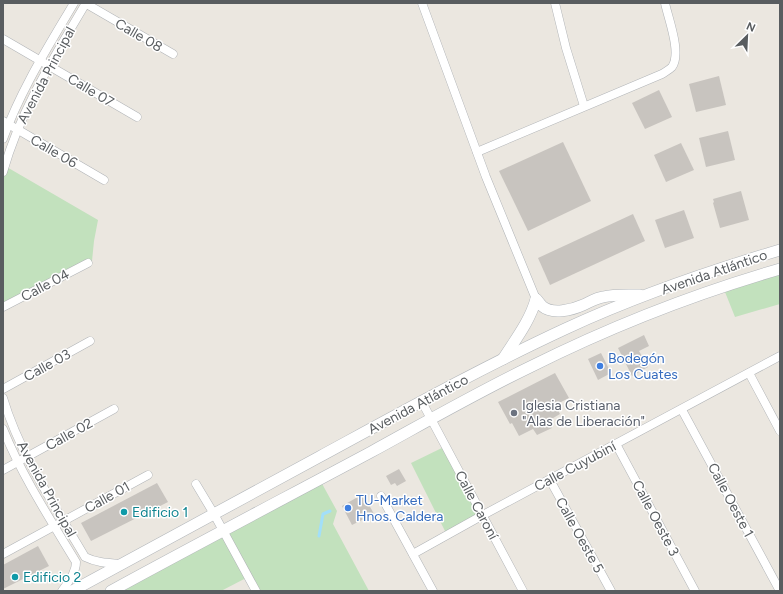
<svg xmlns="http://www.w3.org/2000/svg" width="783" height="594" font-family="Figtree,sans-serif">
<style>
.green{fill:#c2e1bd}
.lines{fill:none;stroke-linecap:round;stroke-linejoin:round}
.stream{stroke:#a2dff9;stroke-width:3}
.building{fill:#c8c4bf}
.minor-casing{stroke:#b1b4b7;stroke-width:9}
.secondary-casing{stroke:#b2b6ba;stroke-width:12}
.minor{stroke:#fff;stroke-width:8}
.secondary{stroke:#fff;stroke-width:11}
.shop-dot{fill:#3f7fe0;stroke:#fff;stroke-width:1.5}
.worship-dot{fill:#6b7280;stroke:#fff;stroke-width:1.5}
.culture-dot{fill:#0f9aa8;stroke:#fff;stroke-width:1.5}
.labels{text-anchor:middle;stroke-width:3;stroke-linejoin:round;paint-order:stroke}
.street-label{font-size:14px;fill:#595d60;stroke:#fff}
.shop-label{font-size:14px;fill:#366cbe;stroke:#fff;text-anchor:start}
.worship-label{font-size:14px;fill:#5b616d;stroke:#fff;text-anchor:start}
.culture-label{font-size:14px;fill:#0d838f;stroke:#fff;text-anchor:start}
</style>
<rect width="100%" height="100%" fill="#ebe7e0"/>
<g class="green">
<polygon points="5,166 98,220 94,241 92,261 3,307 3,172"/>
<polygon points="780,269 780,304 735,317 723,287"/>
<polygon points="446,446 483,515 447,535 411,463"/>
<polygon points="320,480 337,511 333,524 369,591 256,591 248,577 221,591 111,591"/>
</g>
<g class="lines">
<polyline class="stream" points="319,536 323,514 330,511"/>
</g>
<g class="building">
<polygon points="719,76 726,105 696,112 689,84"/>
<polygon points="659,90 672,117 645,129 632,103"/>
<polygon points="728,131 735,160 706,167 699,138"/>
<polygon points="563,142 591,201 528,231 499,171"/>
<polygon points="681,143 694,170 666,182 654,155"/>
<polygon points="741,191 749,220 720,228 713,203 714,202 713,199"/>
<polygon points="684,210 694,238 665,248 655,220"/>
<polygon points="633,214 645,241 550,285 538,258"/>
<polygon points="644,335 649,346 639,351 648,367 632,376 618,348"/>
<polygon points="601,353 611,373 598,380 588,359"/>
<polygon points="555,373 569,398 555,405 560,414 548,421 552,428 537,435 533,429 519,436 512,423 510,424 498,402"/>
<polygon points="399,469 406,481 397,486 395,483 391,485 386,476"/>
<polygon points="157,483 168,502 91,541 81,523"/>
<polygon points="363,494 374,514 352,525 342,506"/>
<polygon points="38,546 49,566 3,589 3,565"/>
</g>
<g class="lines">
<defs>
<g id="minor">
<polyline points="85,3 173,54"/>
<polyline points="422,3 486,177 536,299"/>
<polyline points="555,3 566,48 584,106"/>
<polyline points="3,39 137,117"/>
<polyline points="3,121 104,180"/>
<path d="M3,139C20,91 48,47 74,3"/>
<path d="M477,152L662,74C665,72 669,70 672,67C682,53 668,18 665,3"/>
<path d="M3,172C20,111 54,57 86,3"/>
<polyline points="3,307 88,263"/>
<polyline points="749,373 780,431"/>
<polyline points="3,389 90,341"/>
<path d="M3,398C20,455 55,506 85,557C97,563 109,563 122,564"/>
<polyline points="422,402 523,591"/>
<polyline points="682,410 780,591"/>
<path d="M3,429C22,476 50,519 76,562C76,573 68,582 62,591"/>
<polyline points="616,444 695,591"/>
<polyline points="3,470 114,409"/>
<polyline points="550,480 611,591"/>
<polyline points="196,484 214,514 256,591"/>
<polyline points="381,496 433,591"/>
<polyline points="3,554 148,475"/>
<polyline points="413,554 483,515 780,356"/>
</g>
<g id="secondary">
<path d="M536,299C538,301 540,304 542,306C552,315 572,310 583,305C590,302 596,298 603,297C615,294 628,295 640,295"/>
<path d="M503,359C515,340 530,321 536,299"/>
<path d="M72,591C154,546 237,502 319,457C400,413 481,368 565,329C634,297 706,272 780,250"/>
<path d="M111,591C197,544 285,498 371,452C424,423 476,393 530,367C610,327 694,294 780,269"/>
</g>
</defs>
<use href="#minor" class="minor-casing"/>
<use href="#secondary" class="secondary-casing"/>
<use href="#minor" class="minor"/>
<use href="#secondary" class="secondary"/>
</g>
<g class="shop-dot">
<circle cx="600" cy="366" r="4"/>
<circle cx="348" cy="508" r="4"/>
</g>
<circle class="worship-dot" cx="514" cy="413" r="4"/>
<g class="culture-dot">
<circle cx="124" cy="512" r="4"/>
<circle cx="15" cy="577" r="4"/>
</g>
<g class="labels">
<g class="street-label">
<text transform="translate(139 35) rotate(30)" y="5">Calle 08</text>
<text transform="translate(46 75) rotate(-62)" y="5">Avenida Principal</text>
<text transform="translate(91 90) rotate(31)" y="5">Calle 07</text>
<text transform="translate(54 151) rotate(30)" y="5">Calle 06</text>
<text transform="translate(714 272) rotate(-19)" y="5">Avenida Atlántico</text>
<text transform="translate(45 285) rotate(-28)" y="5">Calle 04</text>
<text transform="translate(47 365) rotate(-29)" y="5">Calle 03</text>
<text transform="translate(418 404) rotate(-28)" y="5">Avenida Atlántico</text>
<text transform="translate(69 434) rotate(-29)" y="5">Calle 02</text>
<text transform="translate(575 466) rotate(-28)" y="5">Calle Cuyubiní</text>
<text transform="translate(47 489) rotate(61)" y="5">Avenida Principal</text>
<text transform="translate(107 497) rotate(-29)" y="5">Calle 01</text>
<text transform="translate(731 500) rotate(62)" y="5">Calle Oeste 1</text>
<text transform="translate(477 505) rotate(62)" y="5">Calle Caroní</text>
<text transform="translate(656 518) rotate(62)" y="5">Calle Oeste 3</text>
<text transform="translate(580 535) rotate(61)" y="5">Calle Oeste 5</text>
</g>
<g class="shop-label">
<text x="608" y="363">Bodegón<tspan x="608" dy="16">Los Cuates</tspan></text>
<text x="356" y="505">TU-Market<tspan x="356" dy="16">Hnos. Caldera</tspan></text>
</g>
<g class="worship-label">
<text x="522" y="410">Iglesia Cristiana<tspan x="522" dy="16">"Alas de Liberación"</tspan></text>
</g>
<g class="culture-label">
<text x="132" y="517">Edificio 1</text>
<text x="23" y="582">Edificio 2</text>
</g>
</g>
<rect width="783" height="594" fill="none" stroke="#595d60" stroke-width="8"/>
<g transform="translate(747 36) rotate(24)" stroke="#ffffff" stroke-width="3" paint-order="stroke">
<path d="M0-3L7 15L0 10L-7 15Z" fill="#595d60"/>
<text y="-6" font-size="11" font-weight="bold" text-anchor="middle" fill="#595d60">N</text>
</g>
</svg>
